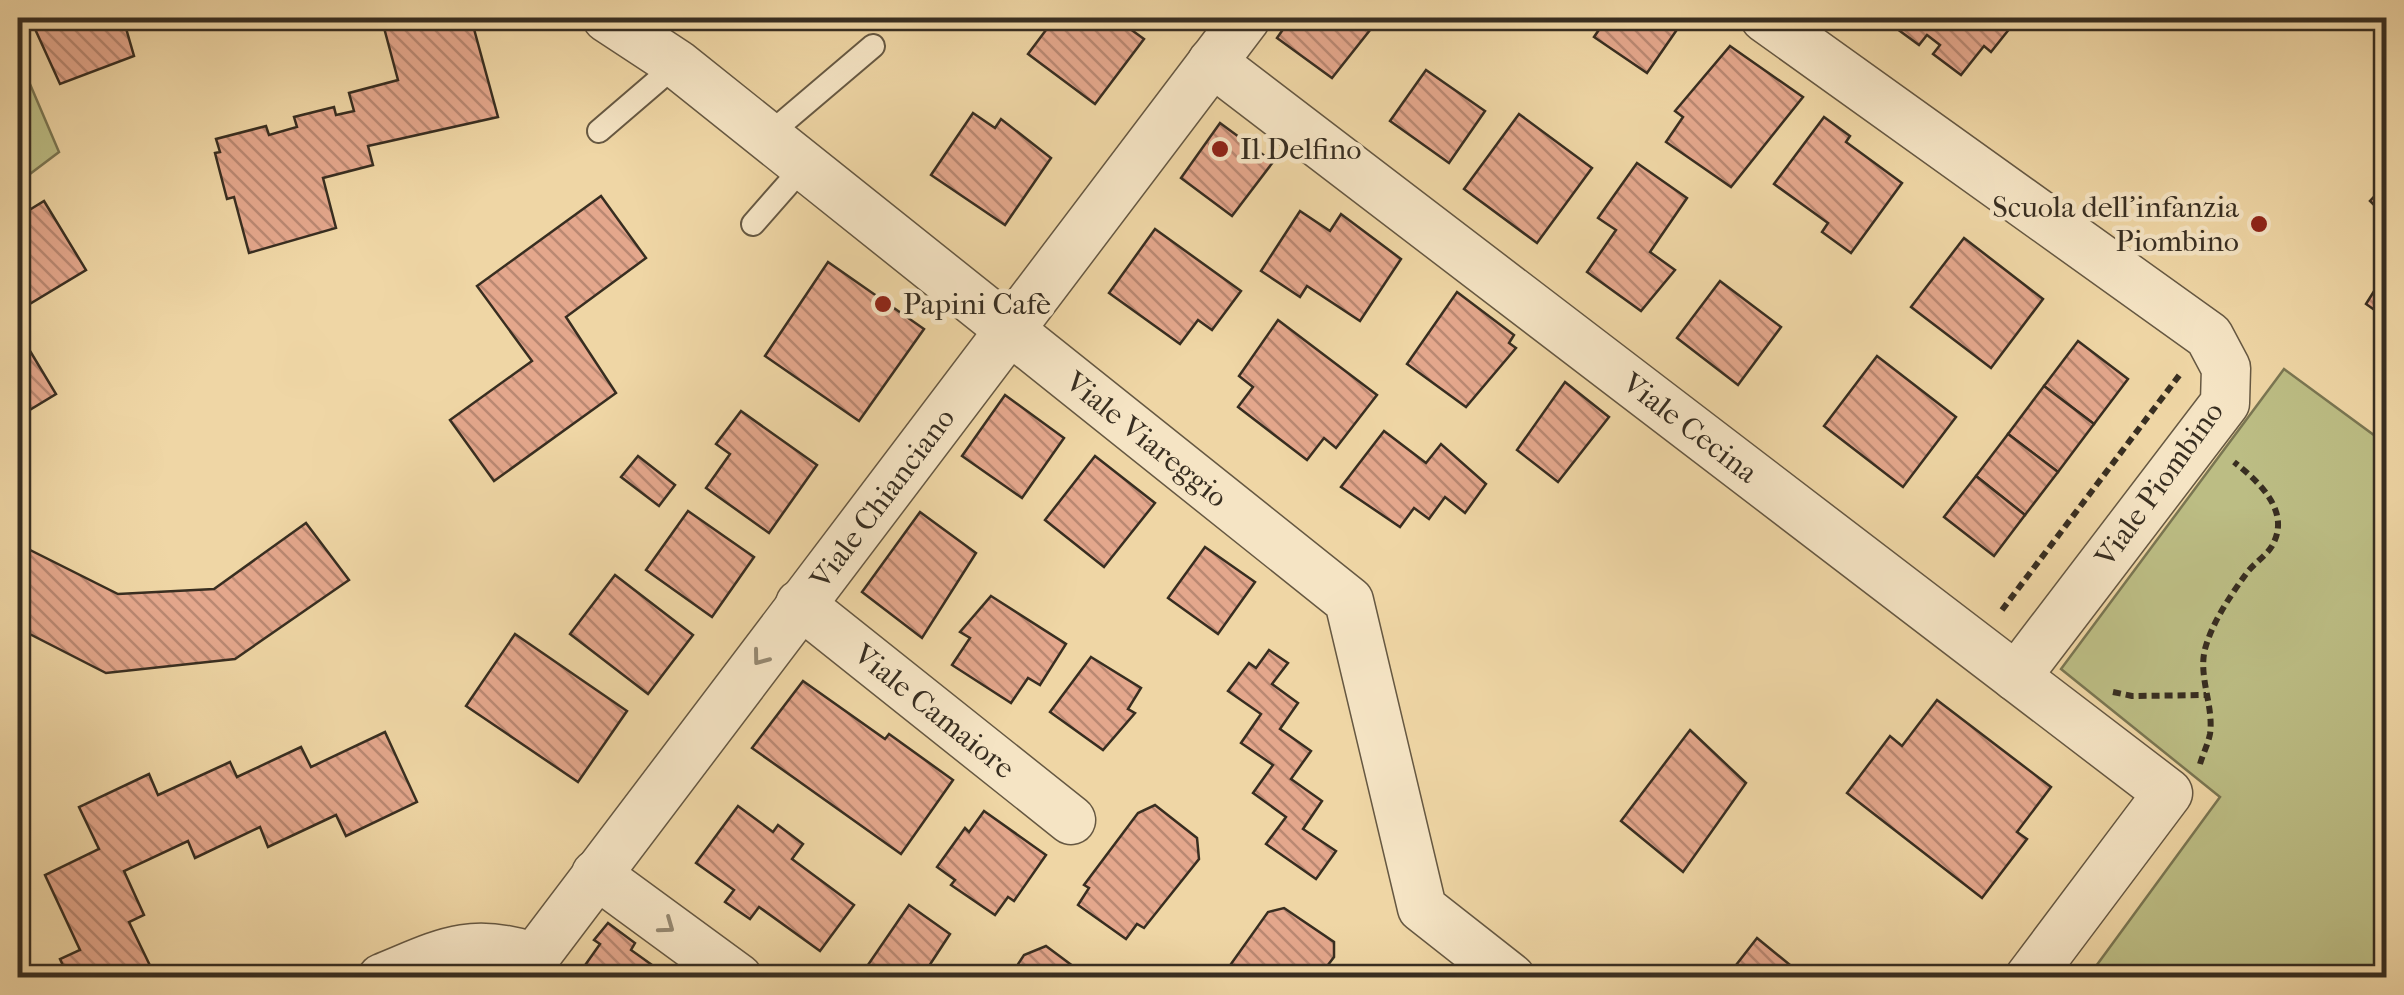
<svg xmlns="http://www.w3.org/2000/svg" width="2404" height="995" font-family="'IM FELL French Canon',serif">
<style>
.green{fill:#bcbd84;stroke:#7a7652;stroke-width:2.5}
.building{fill:url(#building-back-hatch);stroke:#382e21;stroke-width:2.5}
.lines{fill:none;stroke-linecap:round;stroke-linejoin:round}
.lane-casing{stroke:#665842;stroke-width:26}
.street-casing{stroke:#665842;stroke-width:51}
.path{stroke:#382e21;stroke-width:6;stroke-dasharray:8 5;stroke-linecap:butt}
.lane{stroke:#f5e4c4;stroke-width:22}
.street{stroke:#f5e4c4;stroke-width:48}
.oneway{stroke:#968972}
.poi-dot{fill:#8f2418;stroke:#f5e4c4;stroke-width:4}
.labels{text-anchor:middle;stroke-width:9;stroke-linejoin:round;paint-order:stroke}
.poi-label{font-size:30px;fill:#382e21;stroke:#f5e4c4;text-anchor:start}
.street-label{font-size:30px;fill:#382e21;stroke:#f5e4c4}
</style>
<defs>
<pattern id="building-back-hatch" width="6" height="6" patternUnits="userSpaceOnUse" patternTransform="scale(2.5)"><rect width="6" height="6" fill="#e4a78c"/><path d="M-1 5l2 2M0 0l6 6M5-1l2 2" fill="none" stroke="#ba8872"/></pattern>
</defs>
<rect width="100%" height="100%" fill="#efd6a5"/>
<filter id="stains"><feTurbulence type="fractalNoise" baseFrequency=".002" numOctaves="4"/><feColorMatrix values="0 0 0 0 .2 0 0 0 0 .09 0 0 0 0 .02 0 0 0 .5 -.17"/></filter>
<radialGradient id="worn" r=".72"><stop offset=".6" stop-color="#630" stop-opacity="0"/><stop offset="1" stop-color="#630" stop-opacity=".3"/></radialGradient>
<g class="green">
<polygon points="18,56 59,152 18,183"/>
<polygon points="2284,369 2386,444 2386,977 2088,977 2220,797 2061,669"/>
</g>
<g class="building">
<polygon points="30,18 123,18 134,56 60,84"/>
<polygon points="408,18 471,18 498,117 368,146 373,165 323,178 336,228 249,253 234,197 227,199 215,153 220,152 216,139 266,126 269,135 297,127 294,117 334,107 336,115 354,111 349,93 398,80 383,24"/>
<polygon points="1055,18 1115,18 1144,39 1095,104 1028,54"/>
<polygon points="1291,18 1368,18 1366,20 1374,25 1332,78 1277,38"/>
<polygon points="1607,18 1685,18 1647,73 1594,37"/>
<polygon points="1893,18 2018,18 1991,52 1984,46 1961,75 1933,54 1940,45 1927,35 1919,45 1889,23"/>
<polygon points="1730,46 1803,97 1731,187 1666,142 1683,117 1675,111"/>
<polygon points="1426,70 1485,111 1449,163 1390,121"/>
<polygon points="973,113 995,128 1001,119 1051,158 1005,225 931,175"/>
<polygon points="1519,114 1592,168 1537,243 1464,189"/>
<polygon points="1824,117 1850,136 1846,142 1902,183 1851,253 1822,232 1828,223 1774,184"/>
<polygon points="1220,123 1273,162 1232,216 1181,178"/>
<polygon points="1637,163 1687,198 1650,252 1675,270 1641,311 1587,272 1616,230 1598,218"/>
<polygon points="2386,184 2386,217 2370,201"/>
<polygon points="601,196 646,258 566,317 616,393 494,481 450,420 532,361 477,286"/>
<polygon points="44,201 86,270 18,311 18,217"/>
<polygon points="1300,211 1330,231 1341,214 1401,259 1360,321 1307,286 1300,297 1261,271"/>
<polygon points="1155,229 1241,291 1212,330 1198,320 1180,344 1109,293"/>
<polygon points="1964,238 2043,299 1991,368 1911,307"/>
<polygon points="828,262 924,329 859,421 765,356"/>
<polygon points="2386,272 2386,318 2366,304"/>
<polygon points="1720,281 1781,327 1738,385 1677,338"/>
<polygon points="1457,292 1514,335 1509,343 1516,348 1466,407 1407,364"/>
<polygon points="1278,320 1377,395 1336,448 1324,438 1307,460 1238,407 1253,387 1239,376"/>
<polygon points="18,331 56,394 18,417"/>
<polygon points="2078,341 2128,379 2094,424 2044,386"/>
<polygon points="1877,356 1956,417 1903,487 1824,426"/>
<polygon points="1565,382 1609,417 1558,482 1517,450"/>
<polygon points="2044,386 2094,424 2058,472 2008,434"/>
<polygon points="1005,395 1064,438 1022,498 962,456"/>
<polygon points="741,411 817,465 769,533 706,488 730,454 716,444"/>
<polygon points="1384,431 1426,463 1441,444 1486,484 1465,513 1445,497 1429,519 1414,508 1400,527 1341,487"/>
<polygon points="2008,434 2058,472 2025,515 1976,476"/>
<polygon points="638,456 675,485 659,506 621,477"/>
<polygon points="1095,456 1155,503 1104,567 1045,520"/>
<polygon points="1976,476 2025,515 1994,556 1944,517"/>
<polygon points="688,511 754,557 712,617 646,570"/>
<polygon points="920,512 976,553 922,638 862,592"/>
<polygon points="306,523 349,580 235,659 106,673 18,628 18,544 118,594 214,589"/>
<polygon points="1205,547 1255,582 1218,634 1168,598"/>
<polygon points="615,575 693,635 648,694 570,634"/>
<polygon points="991,596 1066,644 1040,685 1028,678 1011,703 952,665 970,638 960,632"/>
<polygon points="515,634 627,711 578,782 466,706"/>
<polygon points="1269,650 1288,663 1272,684 1298,703 1280,729 1311,751 1291,779 1322,801 1303,829 1336,851 1316,879 1266,844 1286,817 1253,793 1273,765 1241,743 1261,714 1228,691 1249,663 1256,668"/>
<polygon points="1091,657 1141,688 1128,709 1135,713 1103,750 1050,712"/>
<polygon points="803,681 885,739 889,734 953,780 901,854 752,748"/>
<polygon points="1937,700 2051,787 2017,832 2027,839 1982,898 1847,793 1890,736 1902,746"/>
<polygon points="1690,730 1746,783 1683,872 1621,821"/>
<polygon points="385,732 417,802 346,836 336,815 268,847 260,827 195,858 188,841 124,871 144,915 129,922 156,978 69,978 60,959 80,950 45,875 99,849 79,807 149,774 158,795 230,762 237,777 301,747 311,767"/>
<polygon points="1155,805 1197,838 1199,859 1144,928 1137,924 1126,939 1078,905 1089,888 1084,885 1138,813"/>
<polygon points="738,806 773,832 778,825 803,844 792,859 854,905 820,951 759,907 750,919 725,902 734,890 696,863"/>
<polygon points="984,811 1046,855 1014,901 1008,897 995,915 951,885 955,880 937,867 965,828 969,832"/>
<polygon points="909,905 950,934 929,966 946,978 859,978"/>
<polygon points="1284,908 1334,942 1334,957 1318,978 1221,978 1268,912"/>
<polygon points="608,923 635,943 631,950 662,972 658,978 576,978 600,944 594,940"/>
<polygon points="1757,938 1806,978 1726,978"/>
<polygon points="1046,946 1089,978 1009,978 1024,955"/>
</g>
<g class="lines">
<defs>
<g id="lane">
<polyline points="599,131 677,64"/>
<polyline points="767,136 873,46"/>
<polyline points="753,224 804,166"/>
</g>
<g id="street">
<path id="s1" d="M607,18L677,64L1349,601L1422,908L1511,978"/>
<polyline points="1765,18 2209,336 2226,368 2225,403 2016,677"/>
<path id="s2" d="M1212,62L2168,793L2029,978"/>
<path id="s3" d="M800,604L1071,820"/>
<polyline points="596,874 738,978"/>
<path d="M382,978C441,954 469,936 533,957"/>
<path id="s4" d="M519,978L1246,18"/>
</g>
</defs>
<use href="#lane" class="lane-casing"/>
<use href="#street" class="street-casing"/>
<g class="path">
<polyline points="2002,610 2181,373"/>
<polyline points="2113,692 2132,696 2206,695"/>
<path d="M2200,764C2203,754 2208,744 2210,734C2214,706 2198,677 2205,649C2212,623 2230,596 2246,574C2253,564 2266,556 2272,546C2292,511 2258,481 2234,462"/>
</g>
<use href="#lane" class="lane"/>
<use href="#street" class="street"/>
</g>
<defs><path id="oneway-chevron" d="M-2-3.5L2.5 0L-2 3.5" fill="none" stroke-width="1.6" stroke-linecap="round" stroke-linejoin="round" transform="scale(2.5)"/></defs>
<g class="oneway">
<use href="#oneway-chevron" transform="translate(760 658) rotate(127)"/>
<use href="#oneway-chevron" transform="translate(667 926) rotate(36)"/>
</g>
<g class="poi-dot">
<circle cx="1220" cy="149" r="10"/>
<circle cx="2259" cy="224" r="10"/>
<circle cx="883" cy="304" r="10"/>
</g>
<g class="labels">
<g class="poi-label">
<text x="1240" y="159">Il Delfino</text>
<text x="2239" y="217" text-anchor="end">Scuola dell'infanzia<tspan x="2239" dy="34">Piombino</tspan></text>
<text x="903" y="314">Papini Cafè</text>
</g>
<g class="street-label">
<text dy="10" stroke="none"><textPath href="#s2" startOffset="602">Viale Cecina</textPath></text>
<text dy="10" stroke="none"><textPath href="#s1" startOffset="685">Viale Viareggio</textPath></text>
<text transform="translate(2159 484) rotate(-54)" y="10">Viale Piombino</text>
<text dy="10" stroke="none"><textPath href="#s4" startOffset="602">Viale Chianciano</textPath></text>
<text dy="10" stroke="none"><textPath href="#s3" startOffset="172">Viale Camaiore</textPath></text>
</g>
</g>
<rect width="2404" height="995" fill="none" stroke="#efd6a5" stroke-width="60"/>
<rect x="20" y="20" width="2364" height="955" fill="none" stroke="#382e21" stroke-width="5"/>
<rect x="30" y="30" width="2344" height="935" fill="none" stroke="#382e21" stroke-width="2.5"/>
<rect width="100%" height="100%" filter="url(#stains)"/>
<rect width="100%" height="100%" fill="url(#worn)"/>
</svg>
